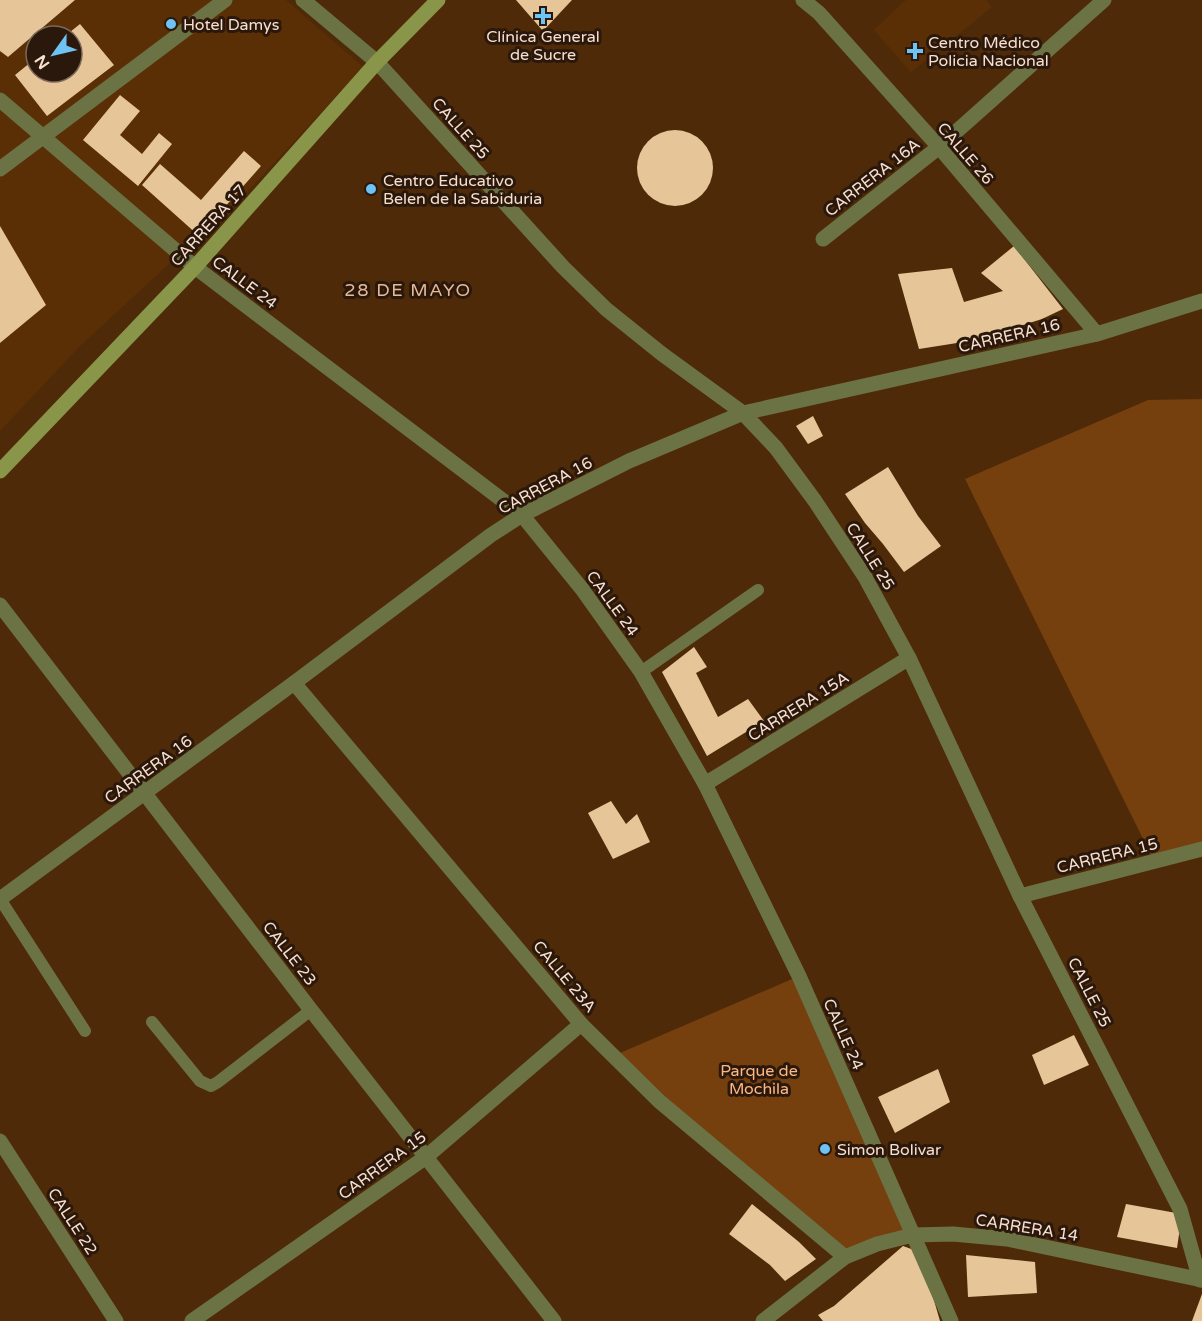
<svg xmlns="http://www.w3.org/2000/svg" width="1202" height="1321" font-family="'Varela Round',sans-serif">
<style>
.built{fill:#5b2f06;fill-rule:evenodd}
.green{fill:#753f0e}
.building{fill:#e6c698}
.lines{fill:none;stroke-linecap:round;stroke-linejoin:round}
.service{stroke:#6b7345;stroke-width:12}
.minor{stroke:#6b7345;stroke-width:15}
.tertiary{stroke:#6b7345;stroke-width:15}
.secondary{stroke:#899549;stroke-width:15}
.poi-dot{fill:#6fc2f4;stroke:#29180b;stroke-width:2}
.labels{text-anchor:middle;stroke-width:6;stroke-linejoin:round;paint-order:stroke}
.poi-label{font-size:16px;fill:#f8dfce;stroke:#29180b;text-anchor:start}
.street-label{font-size:16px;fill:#f8dfce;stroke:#29180b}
.park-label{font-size:16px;fill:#feb782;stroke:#29180b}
.neighbourhood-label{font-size:18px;letter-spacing:1.5px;fill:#e8b997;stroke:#29180b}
</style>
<rect width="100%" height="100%" fill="#4f2a08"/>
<g class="built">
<path d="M0,0H286L363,67L251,188L79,347L0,431ZM36,36H72V72H36Z"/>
<polygon points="906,0 986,0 992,7 911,72 874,30"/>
</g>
<g class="green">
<polygon points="1202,399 1202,849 1154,861 965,479 1148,400"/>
<polygon points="799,976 913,1235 845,1257 613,1056"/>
</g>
<g class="building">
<polygon points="0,0 75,0 8,57 0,51"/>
<polygon points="516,0 572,0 543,31"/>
<polygon points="80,24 114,65 47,116 15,75 36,58 36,72 72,72 72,36 65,36"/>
<polygon points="120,95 140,111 120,135 142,154 159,133 172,144 138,186 83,140"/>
<circle cx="675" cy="168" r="38"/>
<polygon points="244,151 261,166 199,236 142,185 160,164 201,200"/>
<polygon points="0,226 46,305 0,343"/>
<polygon points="1014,246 1063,309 1042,319 976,340 919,349 898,274 952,268 964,302 1003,291 981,273"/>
<polygon points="813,416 823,436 808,444 796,426"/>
<polygon points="888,467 918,516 941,546 904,572 883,544 865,523 845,494"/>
<polygon points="694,647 707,667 696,673 718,717 748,699 764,721 707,756 662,672"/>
<polygon points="611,801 626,824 637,814 650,842 613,859 588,813"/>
<polygon points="1074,1035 1089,1065 1044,1085 1032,1055"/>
<polygon points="938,1069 950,1102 895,1133 878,1097"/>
<polygon points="752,1204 799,1242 816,1259 785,1281 770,1265 729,1234"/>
<polygon points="1126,1204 1182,1214 1177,1248 1117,1237"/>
<polygon points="903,1246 914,1250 929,1283 940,1321 823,1321 818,1315 834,1306"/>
<polygon points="966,1255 1035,1262 1037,1293 968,1297"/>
<polygon points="1202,1294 1202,1321 1192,1321"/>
</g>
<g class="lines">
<g class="service">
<polyline points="641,672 758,590"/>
<polyline points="0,899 85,1031"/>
<polyline points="152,1022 200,1081 211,1086 218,1082 311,1010"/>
</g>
<g class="minor">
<polyline points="303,0 377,62 563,267 606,309 662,354 743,413 776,448 815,501 865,577 909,658 1020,896 1180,1209 1200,1280"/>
<polyline points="803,0 819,13 939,147 1097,334"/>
<polyline points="0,100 195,267 522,515 582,589 641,672 705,784 799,976 951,1321"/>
<polyline points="0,169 225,0"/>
<polyline points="823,239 939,147 1104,0"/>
<polyline points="0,605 311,1010 554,1321"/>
<polyline points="294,683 581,1024 659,1101 845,1257"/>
<polyline points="705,784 909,658"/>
<polyline points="1020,896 1202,849"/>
<polyline points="0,899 294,683 491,535 522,515 629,461 743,413 1097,334 1202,301"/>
<polyline points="0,1141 116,1321"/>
<polyline points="192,1321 426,1157 581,1024"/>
</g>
<polyline class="tertiary" points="763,1321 845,1257 877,1244 913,1235 953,1234 1007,1239 1202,1280"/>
<polyline class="secondary" points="0,471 195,267 377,62 438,0"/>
</g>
<g class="poi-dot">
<path d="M540 7h6v6h6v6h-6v6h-6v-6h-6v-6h6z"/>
<circle cx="171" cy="24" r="6"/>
<path d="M912 42h6v6h6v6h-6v6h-6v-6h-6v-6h6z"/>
<circle cx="371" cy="189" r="6"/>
<circle cx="825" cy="1149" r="6"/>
</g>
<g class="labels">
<g class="poi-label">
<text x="183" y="30">Hotel Damys</text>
<text x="543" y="42" text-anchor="middle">Clínica General<tspan x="543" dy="18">de Sucre</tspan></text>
<text x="928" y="48">Centro Médico<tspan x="928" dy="18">Policia Nacional</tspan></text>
<text x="383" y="186">Centro Educativo<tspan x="383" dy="18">Belen de la Sabiduria</tspan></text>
<text x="837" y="1155">Simon Bolivar</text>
</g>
<g class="street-label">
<text transform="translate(461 128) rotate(48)" y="6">CALLE 25</text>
<text transform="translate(966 153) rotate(49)" y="6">CALLE 26</text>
<text transform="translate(872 177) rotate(-38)" y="6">CARRERA 16A</text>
<text transform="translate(208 225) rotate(-48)" y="6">CARRERA 17</text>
<text transform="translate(245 282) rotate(37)" y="6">CALLE 24</text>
<text transform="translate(1009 335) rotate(-13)" y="6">CARRERA 16</text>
<text transform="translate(545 485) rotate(-28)" y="6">CARRERA 16</text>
<text transform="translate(871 556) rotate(58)" y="6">CALLE 25</text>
<text transform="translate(613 603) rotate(54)" y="6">CALLE 24</text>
<text transform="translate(798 706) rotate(-32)" y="6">CARRERA 15A</text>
<text transform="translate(148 769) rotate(-36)" y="6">CARRERA 16</text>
<text transform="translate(1107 855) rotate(-14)" y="6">CARRERA 15</text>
<text transform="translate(290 953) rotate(52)" y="6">CALLE 23</text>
<text transform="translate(565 976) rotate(50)" y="6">CALLE 23A</text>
<text transform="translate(1090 992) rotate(63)" y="6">CALLE 25</text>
<text transform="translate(844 1034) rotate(66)" y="6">CALLE 24</text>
<text transform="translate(382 1165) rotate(-36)" y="6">CARRERA 15</text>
<text transform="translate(73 1221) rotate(57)" y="6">CALLE 22</text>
<text transform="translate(1027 1227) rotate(9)" y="6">CARRERA 14</text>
</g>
<g class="park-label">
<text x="759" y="1076">Parque de<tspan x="759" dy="18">Mochila</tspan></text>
</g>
<g class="neighbourhood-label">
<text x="408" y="296">28 DE MAYO</text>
</g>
</g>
<g transform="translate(54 54) rotate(236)"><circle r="28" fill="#29180b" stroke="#7c6859" stroke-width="1.5"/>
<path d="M0-4.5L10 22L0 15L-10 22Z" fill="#6fc2f4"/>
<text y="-9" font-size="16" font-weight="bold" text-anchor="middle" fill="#f8dfce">N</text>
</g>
</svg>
